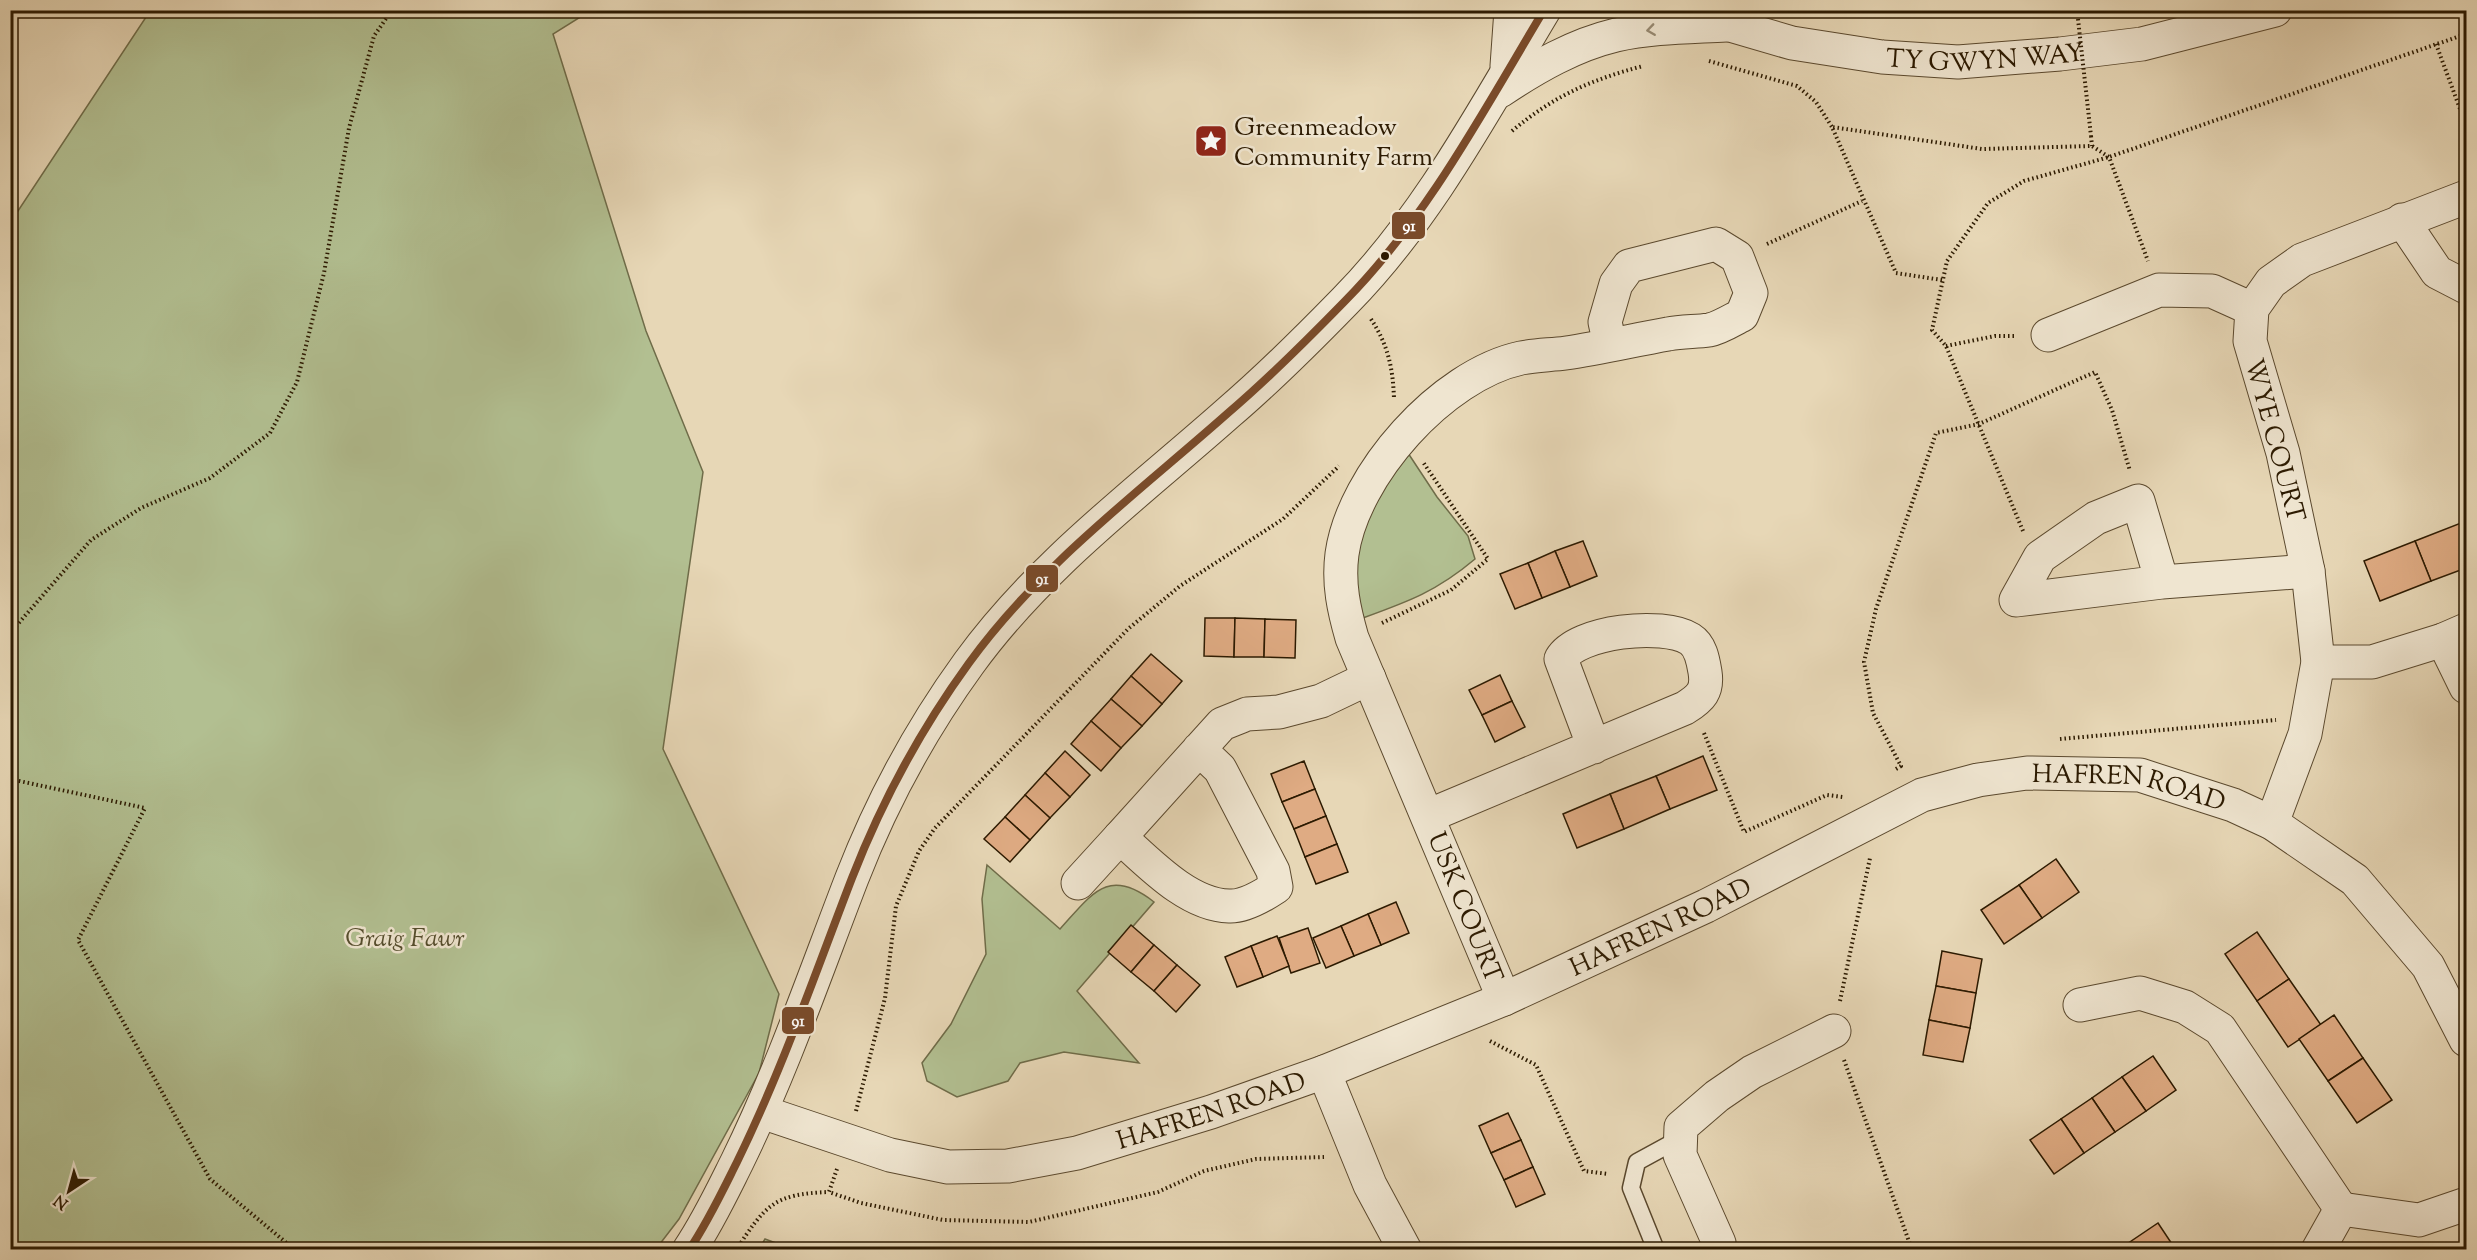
<svg xmlns="http://www.w3.org/2000/svg" width="2477" height="1260" font-family="'Sorts Mill Goudy',serif">
<style>
.green{fill:#b2bf91;stroke:#6f6c49;stroke-width:1.5}
.building{fill:#dfab83;stroke:#2c1a01;stroke-width:1.5}
.lines{fill:none;stroke-linecap:round;stroke-linejoin:round}
.service-casing{stroke:#5b492e;stroke-width:19}
.minor-casing{stroke:#5b492e;stroke-width:35}
.tertiary-casing{stroke:#5b492e;stroke-width:35}
.path{stroke:#2c1a01;stroke-width:4;stroke-dasharray:1.5 3;stroke-linecap:butt}
.service{stroke:#efe5d0;stroke-width:16}
.minor{stroke:#efe5d0;stroke-width:33}
.tertiary{stroke:#efe5d0;stroke-width:33}
.path-bridge{stroke:#2c1a01;stroke-width:4;stroke-dasharray:1.5 3;stroke-linecap:butt}
.bus-1-casing{stroke:#efe5d0;stroke-width:12}
.bus-1{stroke:#7a4b2a;stroke-width:8}
.oneway{stroke:#978a73}
.bus-dot{fill:#2c1a01;stroke:#efe5d0;stroke-width:2}
.labels{text-anchor:middle;stroke-width:5;stroke-linejoin:round;paint-order:stroke}
.street-label{font-size:26px;fill:#2c1a01;stroke:#efe5d0}
.poi-label{font-size:26px;fill:#2c1a01;stroke:#efe5d0;text-anchor:start}
.park-label{font-size:26px;font-style:italic;fill:#544c2c;stroke:#efe5d0}
.line-badge{stroke:#efe5d0;stroke-width:2}
.badge-label{font-size:16px;text-anchor:middle;font-weight:bold;fill:#fff}
</style>
<rect width="100%" height="100%" fill="#e7d7b6"/>
<filter id="stains"><feTurbulence type="fractalNoise" baseFrequency=".00333" numOctaves="4"/><feColorMatrix values="0 0 0 0 .2 0 0 0 0 .09 0 0 0 0 .02 0 0 0 .5 -.17"/></filter>
<radialGradient id="worn" r=".72"><stop offset=".6" stop-color="#630" stop-opacity="0"/><stop offset="1" stop-color="#630" stop-opacity=".3"/></radialGradient>
<g class="green">
<polygon points="150,11 590,11 553,34 646,331 703,472 663,749 779,994 759,1073 679,1219 656,1249 11,1249 10,223"/>
<path d="M1408,453L1437,497L1468,536L1475,559C1436,592 1407,602 1360,619C1348,539 1364,517 1408,453Z"/>
<path d="M987,865L1060,929C1092,894 1108,866 1154,902L1077,991L1139,1063L1064,1052L1020,1063L1008,1081L957,1097L927,1081L922,1063L951,1024L986,954L982,899Z"/>
<polygon points="765,1239 792,1249 759,1249"/>
</g>
<g class="building">
<polygon points="2466,521 2466,568 2431,581 2415,541"/>
<polygon points="1583,541 1597,576 1570,587 1555,551"/>
<polygon points="2415,541 2431,581 2380,601 2364,561"/>
<polygon points="1555,551 1570,587 1542,598 1528,563"/>
<polygon points="1528,563 1542,598 1515,609 1500,574"/>
<polygon points="1205,618 1235,618 1234,657 1204,656"/>
<polygon points="1235,618 1265,619 1264,657 1234,657"/>
<polygon points="1265,619 1296,620 1295,658 1264,657"/>
<polygon points="1151,654 1182,681 1162,704 1131,676"/>
<polygon points="1500,675 1512,701 1482,715 1469,690"/>
<polygon points="1131,676 1162,704 1142,726 1111,699"/>
<polygon points="1111,699 1142,726 1121,748 1091,721"/>
<polygon points="1512,701 1525,727 1495,742 1482,715"/>
<polygon points="1091,721 1121,748 1101,771 1071,744"/>
<polygon points="1065,751 1090,775 1070,797 1045,773"/>
<polygon points="1703,756 1717,790 1670,809 1656,776"/>
<polygon points="1304,761 1315,789 1282,802 1271,774"/>
<polygon points="1045,773 1070,797 1050,818 1025,795"/>
<polygon points="1656,776 1670,809 1624,829 1610,794"/>
<polygon points="1315,789 1326,816 1294,829 1282,802"/>
<polygon points="1610,794 1624,829 1577,848 1563,814"/>
<polygon points="1025,795 1050,818 1030,840 1005,817"/>
<polygon points="1326,816 1337,844 1305,857 1294,829"/>
<polygon points="1005,817 1030,840 1010,862 984,839"/>
<polygon points="1337,844 1348,872 1316,884 1305,857"/>
<polygon points="2056,859 2079,892 2042,918 2019,885"/>
<polygon points="2019,885 2042,918 2004,944 1981,910"/>
<polygon points="1396,902 1409,933 1381,945 1368,914"/>
<polygon points="1368,914 1381,945 1354,956 1341,926"/>
<polygon points="1131,925 1154,945 1131,972 1108,952"/>
<polygon points="1341,926 1354,956 1326,968 1313,938"/>
<polygon points="1308,928 1320,963 1291,973 1279,938"/>
<polygon points="2257,932 2289,979 2257,1001 2225,954"/>
<polygon points="1277,936 1289,966 1263,977 1251,946"/>
<polygon points="1154,945 1177,965 1154,991 1131,972"/>
<polygon points="1251,946 1263,977 1237,987 1225,957"/>
<polygon points="1942,951 1982,959 1976,993 1936,986"/>
<polygon points="1177,965 1200,985 1176,1012 1154,991"/>
<polygon points="2289,979 2321,1025 2288,1047 2257,1001"/>
<polygon points="1936,986 1976,993 1970,1028 1929,1020"/>
<polygon points="2334,1015 2363,1058 2328,1081 2299,1039"/>
<polygon points="1929,1020 1970,1028 1963,1062 1923,1055"/>
<polygon points="2153,1056 2176,1090 2146,1111 2122,1077"/>
<polygon points="2363,1058 2392,1100 2357,1123 2328,1081"/>
<polygon points="2122,1077 2146,1111 2115,1132 2092,1098"/>
<polygon points="2092,1098 2115,1132 2084,1153 2061,1119"/>
<polygon points="1508,1113 1521,1140 1491,1153 1479,1126"/>
<polygon points="2061,1119 2084,1153 2054,1174 2030,1140"/>
<polygon points="1521,1140 1533,1167 1504,1180 1491,1153"/>
<polygon points="1533,1167 1545,1194 1516,1207 1504,1180"/>
<polygon points="2158,1223 2176,1250 2118,1250"/>
</g>
<g class="lines">
<defs>
<polyline id="service" points="1656,1250 1631,1188 1637,1162 1681,1138"/>
<g id="minor">
<polyline points="2402,220 2437,272 2466,287"/>
<polyline points="2048,335 2159,290 2212,291 2252,309"/>
<polyline points="2162,582 2138,501 2096,518 2040,557 2016,600 2162,582 2308,571"/>
<polyline points="2443,640 2466,687"/>
<polyline points="2318,662 2372,662 2443,640 2466,630"/>
<path d="M1199,749L1220,769L1273,871L1276,887C1264,895 1244,907 1229,906C1188,905 1149,863 1120,837L1222,724L1247,714L1279,712L1321,701L1369,678"/>
<path d="M1428,816L1685,708C1701,698 1708,691 1705,672C1703,660 1701,646 1690,639C1663,622 1577,631 1561,659L1594,747"/>
<polyline points="2272,823 2305,734 2318,662 2308,571 2283,453 2250,341 2252,309 2271,282 2302,260 2466,197"/>
<polyline points="1078,883 1120,837"/>
<path d="M1504,999L1352,638C1344,610 1338,584 1342,554C1353,475 1442,375 1521,358C1535,355 1551,355 1566,353C1600,348 1634,340 1668,334C1682,331 1696,332 1709,330C1720,328 1732,320 1742,315L1751,293L1737,257L1716,244L1629,266L1616,284L1605,322L1610,345"/>
<polyline points="2080,1005 2140,993 2185,1007 2220,1029 2341,1209 2318,1250"/>
<polyline points="1324,1072 1370,1185 1405,1250"/>
<polyline points="2341,1209 2419,1220 2466,1204"/>
<polyline points="1716,1250 1719,1243 1680,1155 1681,1127 1717,1096 1752,1072 1834,1031"/>
</g>
<g id="tertiary">
<path id="s1" d="M1696,10L1730,25L1792,43L1882,57L1958,62L2060,54L2142,44L2275,10"/>
<polyline points="1507,66 1511,10"/>
<path d="M1500,91C1536,67 1574,45 1616,35C1651,27 1690,27 1726,25"/>
<path id="s2" d="M762,1112L890,1155L948,1167L1008,1166L1077,1153L1211,1112L1324,1072L1504,999L1706,906L1922,795L1978,780L2027,773L2140,775L2233,805L2272,823L2355,880L2428,966L2466,1040"/>
<path d="M689,1250C708,1222 722,1192 737,1162C782,1070 815,974 852,878C882,801 921,729 969,663C1040,565 1139,492 1228,413C1269,378 1308,339 1345,301C1427,218 1484,110 1544,10"/>
</g>
</defs>
<use href="#service" class="service-casing"/>
<use href="#minor" class="minor-casing"/>
<use href="#tertiary" class="tertiary-casing"/>
<g class="path">
<polyline points="2436,44 2466,125"/>
<polyline points="1709,61 1797,86 1816,102 1832,127"/>
<path d="M1512,131C1554,96 1590,80 1643,66"/>
<polyline points="2091,136 2092,146"/>
<polyline points="1767,244 1862,201"/>
<polyline points="1942,280 1896,273 1832,127 1982,149 2092,146 2109,157 2148,261"/>
<path d="M1371,319C1388,345 1393,368 1394,399"/>
<polyline points="1946,346 1995,336 2017,336"/>
<polyline points="2023,531 1946,346 1932,330 1947,261 1988,203 2024,181 2109,157 2466,34"/>
<polyline points="1382,623 1451,590 1488,559 1423,462"/>
<polyline points="10,633 91,540 141,508 210,478 270,433 297,382 324,273 349,128 374,36 392,10"/>
<polyline points="1704,733 1744,832 1827,795 1843,797"/>
<polyline points="2060,739 2276,720"/>
<polyline points="1896,769 1901,766 1873,713 1864,662 1876,609 1936,433 1979,424 2095,372 2112,410 2130,471"/>
<polyline points="10,779 145,808 78,940 210,1179 295,1250"/>
<polyline points="1840,1001 1870,858"/>
<polyline points="1490,1041 1536,1065 1584,1171 1609,1174"/>
<polyline points="1844,1060 1912,1250"/>
<polyline points="856,1111 885,998 896,906 919,851 935,828 1128,629 1180,586 1283,519 1339,466"/>
<polyline points="837,1169 829,1192 861,1203 943,1220 1029,1222 1158,1192 1204,1171 1256,1159 1324,1157"/>
<path d="M736,1250C766,1205 773,1194 829,1192"/>
</g>
<use href="#service" class="service"/>
<use href="#minor" class="minor"/>
<use href="#tertiary" class="tertiary"/>
<polyline class="path-bridge" points="2077,10 2091,136"/>
<defs>
<path id="bus-1" d="M689,1250C708,1222 722,1192 737,1162C782,1070 815,974 852,878C882,801 921,729 969,663C1040,565 1139,492 1228,413C1269,378 1308,339 1345,301C1427,218 1484,110 1544,10"/>
</defs>
<use href="#bus-1" class="bus-1-casing"/>
<use href="#bus-1" class="bus-1"/>
</g>
<defs><path id="oneway-chevron" d="M-2-3.5L2.5 0L-2 3.5" fill="none" stroke-width="1.6" stroke-linecap="round" stroke-linejoin="round" transform="scale(1.5)"/></defs>
<use class="oneway" href="#oneway-chevron" transform="translate(1651 30) rotate(172)"/>
<defs>
<symbol id="sight-square" viewBox="-11 -11 22 22"><rect x="-9" y="-9" width="18" height="18" rx="4" fill="#8f2418" stroke="#efe5d0"/><path d="M0-6L1.8-2.2L6-1.7L2.9 1.2L3.7 5.4L0 3.3L-3.7 5.4L-2.9 1.2L-6-1.7L-1.8-2.2Z" fill="#fff"/></symbol>
</defs>
<g fill-rule="evenodd">
<use href="#sight-square" x="1192" y="122" width="38" height="38"/>
</g>
<circle class="bus-dot" cx="1385" cy="256" r="5"/>
<g class="labels">
<g class="street-label">
<text dy="9" stroke="none"><textPath href="#s1" startOffset="296">TY GWYN WAY</textPath></text>
<text transform="translate(2276 440) rotate(75)" y="9">WYE COURT</text>
<text dy="9" stroke="none"><textPath href="#s2" startOffset="1455">HAFREN ROAD</textPath></text>
<text transform="translate(1466 907) rotate(68)" y="9">USK COURT</text>
<text dy="9" stroke="none"><textPath href="#s2" startOffset="951">HAFREN ROAD</textPath></text>
<text dy="9" stroke="none"><textPath href="#s2" startOffset="465">HAFREN ROAD</textPath></text>
</g>
<g class="poi-label">
<text x="1234" y="135">Greenmeadow<tspan x="1234" dy="30">Community Farm</tspan></text>
</g>
<g class="park-label">
<text x="405" y="946">Graig Fawr</text>
</g>
</g>
<g class="line-badge">
<rect x="1391" y="211" width="35" height="29" rx="6" fill="#7a4b2a"/>
<rect x="1025" y="564" width="34" height="29" rx="6" fill="#7a4b2a"/>
<rect x="781" y="1006" width="34" height="29" rx="6" fill="#7a4b2a"/>
</g>
<g class="badge-label">
<text x="1409" y="231">91</text>
<text x="1042" y="584">91</text>
<text x="798" y="1026">91</text>
</g>
<rect width="2477" height="1260" fill="none" stroke="#e7d7b6" stroke-width="36"/>
<rect x="12" y="12" width="2453" height="1236" fill="none" stroke="#2c1a01" stroke-width="3"/>
<rect x="18" y="18" width="2441" height="1224" fill="none" stroke="#2c1a01" stroke-width="1.5"/>
<g transform="translate(69 1191) rotate(216)" stroke="#efe5d0" stroke-width="4.5" paint-order="stroke">
<path d="M0-4.5L10 22L0 15L-10 22Z" fill="#2c1a01"/>
<text y="-9" font-size="16" font-weight="bold" text-anchor="middle" fill="#2c1a01">N</text>
</g>
<rect width="100%" height="100%" filter="url(#stains)"/>
<rect width="100%" height="100%" fill="url(#worn)"/>
</svg>
